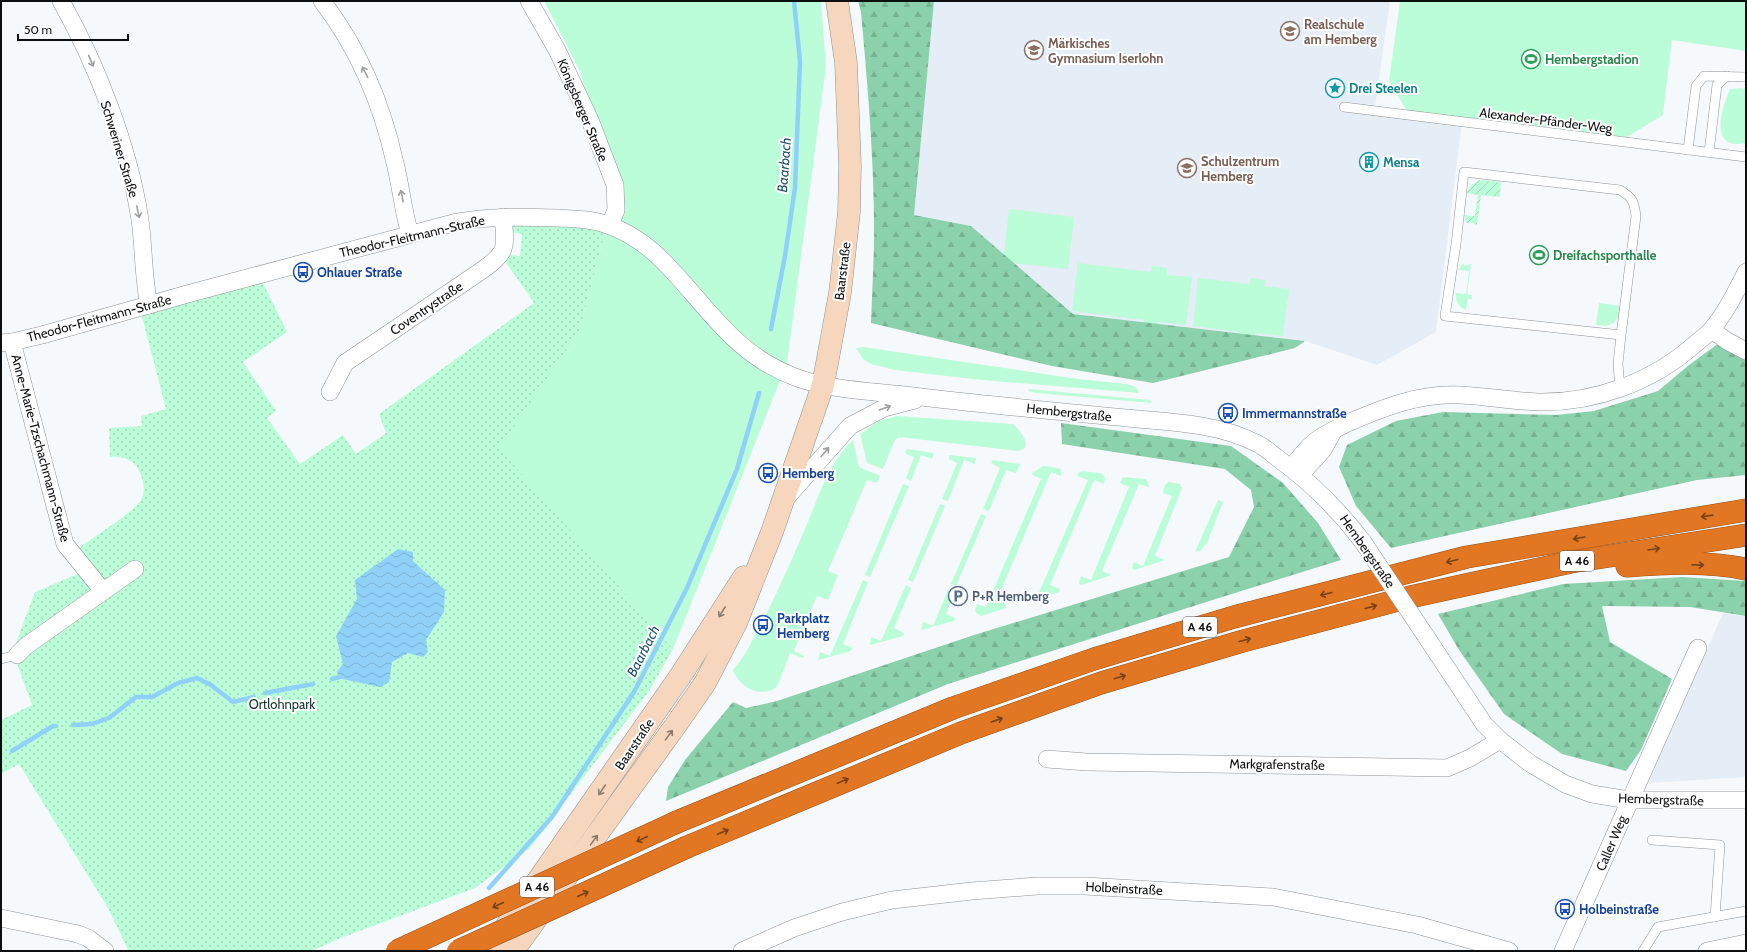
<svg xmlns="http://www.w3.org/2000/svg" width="1747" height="952" font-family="Cabin,sans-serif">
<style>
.built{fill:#e5edf6}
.grass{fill:#bbfcd9}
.forest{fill:url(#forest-firs)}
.park{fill:url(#park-dots)}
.garden{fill:url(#garden-furrows)}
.water{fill:url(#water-waves)}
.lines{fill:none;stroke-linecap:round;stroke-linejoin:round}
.stream{stroke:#8fd1f9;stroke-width:4.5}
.lane-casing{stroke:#909396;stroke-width:10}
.street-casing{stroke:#909396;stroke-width:18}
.secondary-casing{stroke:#909396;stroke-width:23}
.highway-casing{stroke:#97521c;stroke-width:23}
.lane{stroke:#fff;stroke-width:9}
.street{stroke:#fff;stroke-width:17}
.secondary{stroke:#f6d6bd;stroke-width:22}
.highway{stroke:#e17723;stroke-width:22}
.street-bridge-casing{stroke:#909396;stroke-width:18;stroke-linecap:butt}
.highway-bridge-casing{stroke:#97521c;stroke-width:23;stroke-linecap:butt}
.street-bridge{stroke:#fff;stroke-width:17}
.highway-bridge{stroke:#e17723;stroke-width:22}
.oneway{stroke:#9e9f9f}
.oneway2{stroke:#774219}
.oneway3{stroke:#8d7c6f}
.labels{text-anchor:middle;stroke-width:4;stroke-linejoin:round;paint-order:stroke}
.shield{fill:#fff;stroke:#565657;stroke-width:1}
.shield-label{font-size:12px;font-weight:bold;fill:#0d0e0f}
.education-label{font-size:13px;font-weight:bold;fill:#785e54;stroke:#fff;text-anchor:start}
.leisure-label{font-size:13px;font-weight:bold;fill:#27864d;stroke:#fff;text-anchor:start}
.culture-label{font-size:13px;font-weight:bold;fill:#0d838f;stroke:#fff;text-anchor:start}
.street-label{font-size:13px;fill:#0d0e0f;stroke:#fff}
.transit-label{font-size:13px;font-weight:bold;fill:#164399;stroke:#fff;text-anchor:start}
.service-label{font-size:13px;font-weight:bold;fill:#4e5e75;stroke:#fff;text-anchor:start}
.park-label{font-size:13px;fill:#133324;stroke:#fff}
.water-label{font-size:14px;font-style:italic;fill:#1f526e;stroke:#fff}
</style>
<defs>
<pattern id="forest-firs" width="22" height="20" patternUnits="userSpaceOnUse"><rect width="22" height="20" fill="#8bd1ac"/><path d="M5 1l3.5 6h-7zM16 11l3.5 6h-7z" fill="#77b293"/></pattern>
<pattern id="park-dots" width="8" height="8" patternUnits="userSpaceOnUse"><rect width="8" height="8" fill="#bbfcd9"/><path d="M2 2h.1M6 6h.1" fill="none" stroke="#a0d7b9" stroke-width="1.8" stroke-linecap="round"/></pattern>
<pattern id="garden-furrows" width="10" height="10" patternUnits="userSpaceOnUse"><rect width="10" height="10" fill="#bbfcd9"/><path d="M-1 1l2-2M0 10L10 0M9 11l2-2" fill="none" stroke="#a0d7b9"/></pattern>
<pattern id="water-waves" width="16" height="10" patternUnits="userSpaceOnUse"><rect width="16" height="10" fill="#8fd1f9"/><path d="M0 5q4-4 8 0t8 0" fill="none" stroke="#7ab2d4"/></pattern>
</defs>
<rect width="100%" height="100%" fill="#f6f9fc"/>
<g class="built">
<polygon points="934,1 1390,1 1375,107 1462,122 1436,332 1377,365 1305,341 1073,314 971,226 914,215"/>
<polygon points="1723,613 1746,616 1746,777 1648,783"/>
</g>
<g class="grass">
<polygon points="544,1 821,1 826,66 787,363 673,649 498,448 579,332 607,225 611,185 580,71"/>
<polygon points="1400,1 1746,1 1746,51 1672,40 1663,115 1627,137 1407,111 1389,81"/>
<path d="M1742,88L1746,90V143C1742,143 1737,145 1734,144C1710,140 1724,103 1730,89Z"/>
<polygon points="1009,209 1074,217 1068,269 1003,262"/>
<polygon points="1078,263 1151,272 1152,266 1167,268 1167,275 1192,277 1186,325 1158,322 1157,328 1143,327 1144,320 1072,311"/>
<path d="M1463,263L1465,266L1471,264L1467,294L1472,295V299H1468L1466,310C1459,307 1455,301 1456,293L1466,294L1469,271L1458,270Z"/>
<polygon points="1198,278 1249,284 1250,278 1265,280 1264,286 1289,289 1283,336 1255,333 1254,340 1238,338 1239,332 1193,326"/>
<path d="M1599,303L1621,306C1618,322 1613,328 1596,325Z"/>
<polygon points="863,347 1078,379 1127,384 1136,387 1139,393 982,380 895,370 871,364 863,359 856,348"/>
<polygon points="1029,389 1150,400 1152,403 1036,393 1028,391"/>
<path d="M897,416L1013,424C1019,430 1035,447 1019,451L899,437L895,440L883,469L867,463L860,434L879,421Z"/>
<path d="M853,440L859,467L880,476L877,483L867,480L828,571L838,575L828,600L817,596L794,651L804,656L803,658L790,653L777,687C760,699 739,687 733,670C744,658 751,643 759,628C778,592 794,555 810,517C821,490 831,460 853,440Z"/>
<polygon points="907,449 934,453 932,459 921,455 911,481 906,478 914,457 906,454 905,451"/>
<polygon points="949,455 976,458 975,464 964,460 948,501 942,499 957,463 949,459"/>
<polygon points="993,460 1020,464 1016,473 1006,470 989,511 983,509 1000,468 991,463"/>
<polygon points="1043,466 1058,468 1061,470 1061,476 1051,472 997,600 1007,605 1006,608 981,616 976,613 975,610 977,604 986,607 1041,479 1031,474"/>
<polygon points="1082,471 1101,473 1105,478 1104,484 1094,480 1050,585 1060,589 1059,592 1028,602 1025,600 1027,593 1037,597 1088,480 1077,476 1078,473"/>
<polygon points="1123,477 1145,479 1148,482 1149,487 1139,484 1102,571 1112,575 1081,585 1079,583 1081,576 1091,580 1129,487 1120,483"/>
<polygon points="1168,482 1180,484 1182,488 1155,556 1165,560 1134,570 1132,568 1134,562 1143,566 1172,496 1163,493 1165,485"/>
<polygon points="903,484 909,486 870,577 865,575"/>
<polygon points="1218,500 1223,502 1207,543 1200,551 1195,552"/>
<polygon points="940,504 945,506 913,582 908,580"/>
<polygon points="981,514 986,516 956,586 951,584"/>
<polygon points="863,580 868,582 843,644 852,648 851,651 818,660 820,652 830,656"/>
<polygon points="906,585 911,588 894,628 904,633 903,636 870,645 871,637 881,641"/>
<polygon points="948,590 954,593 946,614 955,618 954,621 921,630 923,622 933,626"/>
</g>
<g class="forest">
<path d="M858,1H934L914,215L971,226L1073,314L1305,341L1295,348L1153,383L1052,366L871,323C872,298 873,273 874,247C875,169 868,90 861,12Z"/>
<polygon points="1730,335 1746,362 1746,475 1697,480 1391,548 1356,506 1339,467 1347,445 1396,421 1443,412 1557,415 1594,411 1658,391 1689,365"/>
<polygon points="1061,423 1231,446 1283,483 1318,523 1341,560 1222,597 948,684 666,801 668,787 685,760 733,702 746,708 777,701 974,635 1229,557 1254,507 1251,490 1225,469 1062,444"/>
<polygon points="1682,577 1746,581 1746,616 1690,607 1602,606 1610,642 1672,679 1641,750 1626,771 1562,754 1504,714 1459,650 1438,614 1563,584"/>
</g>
<path class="park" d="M514,221L607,225L579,332L499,448L673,649L649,691L530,848L475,888L338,939L312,951H131L128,950L108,908L19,764L1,774V720L32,705L15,658L16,643L35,592L80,573V547C93,538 135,511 141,500C146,491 143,479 139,470C134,459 121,456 110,457L109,428L142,426L141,416L166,409L140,309L259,275L287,332L243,362L276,411L267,418L300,464L343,435L356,454L386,433L379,414L534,303L505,261L510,255L520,256L522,234L511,232Z"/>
<path class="garden" d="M1481,180L1501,182L1500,197L1481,195L1477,225L1470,222L1468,224L1465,221L1464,215L1475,216L1478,195L1467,193C1469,186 1474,182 1481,180Z"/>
<polygon class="water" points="398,549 413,552 413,561 445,590 444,612 426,640 428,652 423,657 408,653 392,662 389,682 380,687 342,679 337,672 343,664 336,636 357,599 355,580"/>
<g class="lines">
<g class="stream">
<polyline points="771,329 785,256 795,188 800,61 794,1"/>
<polyline points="332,679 340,677"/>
<polyline points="265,693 313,684"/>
<polyline points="73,725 92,724 109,718 136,697 152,697 178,683 197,678 211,685 233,702 254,697"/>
<polyline points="12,751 53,726 56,726"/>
<polyline points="489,888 552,817 634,692 687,588 737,469 759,393"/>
</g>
<defs>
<g id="lane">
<polyline points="1344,107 1746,157"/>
<polyline points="1688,150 1696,86 1704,76 1746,77"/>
<polyline points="1709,152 1717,85 1727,76"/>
<path d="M1620,389L1618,364L1621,335L1445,316L1456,244L1464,172L1620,190C1633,198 1634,201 1636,216L1621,335"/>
<polyline points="1,659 17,655"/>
<polyline points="1652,840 1720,845 1715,917"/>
<polyline points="1643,951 1658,927 1746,911"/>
</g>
<g id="street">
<path d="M61,1C97,65 129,147 140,220C144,248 143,277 149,305"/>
<path d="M322,1C359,49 382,104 395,163C401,187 403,211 410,234"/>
<polyline points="529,1 557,50 590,120 615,185 616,210 610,225"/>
<polyline points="1712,330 1727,341 1746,351"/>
<polyline points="12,342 65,544 103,591"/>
<path d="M1,343L12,342L42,335L191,293L457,222C490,216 524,217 558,218C575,219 592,219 608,225C628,232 648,246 663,261C706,304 733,354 795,377C829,390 868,391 904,395C978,404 1053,411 1127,418C1169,422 1217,423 1256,443C1263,446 1270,452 1276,457C1311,482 1338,509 1363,542"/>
<path d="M330,392L345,363L481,271C508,252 506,248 503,217"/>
<path d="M1291,468C1298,460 1305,450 1313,443C1323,434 1338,428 1350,422C1385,407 1421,393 1460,395C1486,396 1512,401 1538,402C1595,403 1652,382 1694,345C1700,340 1707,335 1712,329C1726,312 1736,292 1746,272"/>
<polyline points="1300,475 1323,450 1334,430"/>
<polyline points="787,497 850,426 884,408 915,400"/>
<polyline points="1425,635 1484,724 1500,740 1531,764 1565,784 1592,794 1629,800 1746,800"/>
<polyline points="17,655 26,646 135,569"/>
<polyline points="1047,759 1087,762 1447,768 1470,758 1500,740"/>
<polyline points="1,918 78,934 88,938 105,951"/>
<polyline points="742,951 794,928 842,912 892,900 972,891 1037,886 1085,886 1273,897 1417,925 1509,951"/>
<polyline points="1563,951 1698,648"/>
<polyline points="1707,951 1746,943"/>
</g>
<g id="secondary">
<polyline points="489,951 681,675 744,577"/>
<polyline points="513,951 678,722 705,683 736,623 772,532 823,385 840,293 849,212 850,166 846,63 837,1"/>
</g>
<g id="highway">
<path d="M1627,566C1666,563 1707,561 1746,569"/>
<polyline points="677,822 953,708 1094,659 1234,617 1467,557 1746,510"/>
<polyline points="687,847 961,733 1101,683 1243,641 1410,597 1571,562 1746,535"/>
</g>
</defs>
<use href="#lane" class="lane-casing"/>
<use href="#street" class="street-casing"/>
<use href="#secondary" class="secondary-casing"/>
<use href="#highway" class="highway-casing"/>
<use href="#lane" class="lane"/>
<use href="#street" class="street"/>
<use href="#secondary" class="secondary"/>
<use href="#highway" class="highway"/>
<defs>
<polyline id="street-bridge" points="1363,542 1425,635"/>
<g id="highway-bridge">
<polyline points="397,951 677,822"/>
<polyline points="458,951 687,847"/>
</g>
</defs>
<use href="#street-bridge" class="street-bridge-casing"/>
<use href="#highway-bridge" class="highway-bridge-casing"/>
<use href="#street-bridge" class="street-bridge"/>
<use href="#highway-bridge" class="highway-bridge"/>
</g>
<defs><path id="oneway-shaft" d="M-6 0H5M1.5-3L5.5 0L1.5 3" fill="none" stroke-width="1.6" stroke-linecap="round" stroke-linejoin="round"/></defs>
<g class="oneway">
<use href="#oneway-shaft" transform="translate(91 61) rotate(68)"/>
<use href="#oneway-shaft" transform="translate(365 72) rotate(-117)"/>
<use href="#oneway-shaft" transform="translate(402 196) rotate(-101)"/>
<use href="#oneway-shaft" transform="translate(138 212) rotate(78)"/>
<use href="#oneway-shaft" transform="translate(885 408) rotate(-20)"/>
<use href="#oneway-shaft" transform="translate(825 452) rotate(-49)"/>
</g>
<g class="oneway2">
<use href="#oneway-shaft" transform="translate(1707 516) rotate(172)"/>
<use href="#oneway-shaft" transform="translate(1579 538) rotate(170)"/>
<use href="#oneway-shaft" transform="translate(1654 549) rotate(-9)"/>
<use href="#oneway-shaft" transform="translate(1452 561) rotate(166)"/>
<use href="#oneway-shaft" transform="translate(1698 565) rotate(2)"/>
<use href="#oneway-shaft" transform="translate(1326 594) rotate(166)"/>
<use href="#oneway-shaft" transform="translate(1371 607) rotate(-15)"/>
<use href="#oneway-shaft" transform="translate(1245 640) rotate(-15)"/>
<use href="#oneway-shaft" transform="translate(1120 677) rotate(-17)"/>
<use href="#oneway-shaft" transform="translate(997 720) rotate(-19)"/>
<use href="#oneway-shaft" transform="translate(843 781) rotate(-23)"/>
<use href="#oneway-shaft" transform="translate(723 832) rotate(-23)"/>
<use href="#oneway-shaft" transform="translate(642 839) rotate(155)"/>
<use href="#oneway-shaft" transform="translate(583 894) rotate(-24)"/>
<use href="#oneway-shaft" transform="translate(498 905) rotate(155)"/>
</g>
<g class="oneway3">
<use href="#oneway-shaft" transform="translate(722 612) rotate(122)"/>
<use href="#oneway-shaft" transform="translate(669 735) rotate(-54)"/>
<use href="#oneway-shaft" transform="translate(602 790) rotate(124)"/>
<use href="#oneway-shaft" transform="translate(594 840) rotate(-54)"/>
</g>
<defs>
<symbol id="school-ring" viewBox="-11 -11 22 22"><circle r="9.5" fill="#fff" stroke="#8d6e63" stroke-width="1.5"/><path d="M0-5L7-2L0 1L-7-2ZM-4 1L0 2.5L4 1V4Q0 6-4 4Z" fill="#8d6e63"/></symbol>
<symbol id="stadium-ring" viewBox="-11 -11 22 22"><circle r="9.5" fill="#fff" stroke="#2e9e5b" stroke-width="1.5"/><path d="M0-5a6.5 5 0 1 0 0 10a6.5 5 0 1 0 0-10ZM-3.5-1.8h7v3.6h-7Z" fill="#2e9e5b"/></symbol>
<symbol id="sight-ring" viewBox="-11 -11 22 22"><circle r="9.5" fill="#fff" stroke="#0f9aa8" stroke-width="1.5"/><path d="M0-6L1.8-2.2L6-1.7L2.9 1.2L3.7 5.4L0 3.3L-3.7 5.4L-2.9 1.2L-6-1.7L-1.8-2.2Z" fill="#0f9aa8"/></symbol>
<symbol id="building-ring" viewBox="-11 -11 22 22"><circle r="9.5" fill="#fff" stroke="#0f9aa8" stroke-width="1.5"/><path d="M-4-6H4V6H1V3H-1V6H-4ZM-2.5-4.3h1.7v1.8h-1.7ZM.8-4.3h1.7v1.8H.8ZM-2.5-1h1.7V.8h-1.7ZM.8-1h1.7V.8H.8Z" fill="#0f9aa8"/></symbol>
<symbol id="bus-ring" viewBox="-11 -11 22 22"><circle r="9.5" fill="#fff" stroke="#1a4fb4" stroke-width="1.5"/><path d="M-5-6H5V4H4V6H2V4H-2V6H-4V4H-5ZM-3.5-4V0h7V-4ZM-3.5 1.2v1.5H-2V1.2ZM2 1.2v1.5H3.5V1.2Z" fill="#1a4fb4"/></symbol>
<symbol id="parking-ring" viewBox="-11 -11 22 22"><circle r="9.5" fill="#fff" stroke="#5c6f8a" stroke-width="1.5"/><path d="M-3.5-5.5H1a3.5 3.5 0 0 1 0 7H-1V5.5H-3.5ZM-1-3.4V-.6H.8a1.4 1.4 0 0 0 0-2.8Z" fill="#5c6f8a"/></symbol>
</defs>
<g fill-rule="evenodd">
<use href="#school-ring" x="1279" y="20" width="22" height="22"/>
<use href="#school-ring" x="1023" y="39" width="22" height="22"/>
<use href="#stadium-ring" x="1520" y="48" width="22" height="22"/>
<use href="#sight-ring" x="1324" y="77" width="22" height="22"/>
<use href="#building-ring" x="1358" y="151" width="22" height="22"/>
<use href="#school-ring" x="1176" y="157" width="22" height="22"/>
<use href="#stadium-ring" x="1528" y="244" width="22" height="22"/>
<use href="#bus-ring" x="292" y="261" width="22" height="22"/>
<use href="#bus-ring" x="1217" y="402" width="22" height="22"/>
<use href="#bus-ring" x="757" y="462" width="22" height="22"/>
<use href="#parking-ring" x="947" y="585" width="22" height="22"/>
<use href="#bus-ring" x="752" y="614" width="22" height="22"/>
<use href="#bus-ring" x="1554" y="898" width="22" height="22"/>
</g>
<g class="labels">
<g class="shield">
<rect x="1560" y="551" width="34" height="20" rx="3"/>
<rect x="1183" y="617" width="34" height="20" rx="3"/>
<rect x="520" y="877" width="34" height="20" rx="3"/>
</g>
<g class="shield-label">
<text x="1577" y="565">A 46</text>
<text x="1200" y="631">A 46</text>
<text x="537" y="891">A 46</text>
</g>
<g class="education-label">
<text x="1304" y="29">Realschule<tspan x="1304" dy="15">am Hemberg</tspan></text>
<text x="1048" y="48">Märkisches<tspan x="1048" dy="15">Gymnasium Iserlohn</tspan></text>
<text x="1201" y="166">Schulzentrum<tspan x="1201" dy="15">Hemberg</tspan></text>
</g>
<g class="leisure-label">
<text x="1545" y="64">Hembergstadion</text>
<text x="1553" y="260">Dreifachsporthalle</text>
</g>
<g class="culture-label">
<text x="1349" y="93">Drei Steelen</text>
<text x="1383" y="167">Mensa</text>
</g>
<g class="street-label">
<text transform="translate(583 110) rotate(67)" y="5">Königsberger Straße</text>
<text transform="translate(1546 120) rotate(7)" y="5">Alexander-Pfänder-Weg</text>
<text transform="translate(120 149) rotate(73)" y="5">Schweriner Straße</text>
<text transform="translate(412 236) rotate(-13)" y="5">Theodor-Fleitmann-Straße</text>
<text transform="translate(842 271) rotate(-83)" y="5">Baarstraße</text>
<text transform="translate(426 308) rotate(-34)" y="5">Coventrystraße</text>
<text transform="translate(99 318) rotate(-15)" y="5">Theodor-Fleitmann-Straße</text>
<text transform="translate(1069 412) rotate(6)" y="5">Hembergstraße</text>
<text transform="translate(41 448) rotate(75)" y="5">Anne-Marie-Tzschachmann-Straße</text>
<text transform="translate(1368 551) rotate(55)" y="5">Hembergstraße</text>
<text transform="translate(634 744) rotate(-56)" y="5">Baarstraße</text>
<text transform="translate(1277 764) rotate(1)" y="5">Markgrafenstraße</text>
<text transform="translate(1661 799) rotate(2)" y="5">Hembergstraße</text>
<text transform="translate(1611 843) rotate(-67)" y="5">Caller Weg</text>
<text transform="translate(1124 888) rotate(3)" y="5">Holbeinstraße</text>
</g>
<g class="transit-label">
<text x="317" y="277">Ohlauer Straße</text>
<text x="1242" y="418">Immermannstraße</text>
<text x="782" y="478">Hemberg</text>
<text x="777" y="623">Parkplatz<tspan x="777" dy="15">Hemberg</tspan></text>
<text x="1579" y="914">Holbeinstraße</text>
</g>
<g class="service-label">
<text x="972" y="601">P+R Hemberg</text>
</g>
<g class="park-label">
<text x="282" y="709">Ortlohnpark</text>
</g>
<g class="water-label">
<text transform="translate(784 165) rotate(-86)" y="5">Baarbach</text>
<text transform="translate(643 651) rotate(-63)" y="5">Baarbach</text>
</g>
</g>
<rect width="1747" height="952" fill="none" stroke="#0d0e0f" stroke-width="4"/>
<path d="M18 34v6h110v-6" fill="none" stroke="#0d0e0f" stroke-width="2"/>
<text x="24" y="34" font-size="12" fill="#0d0e0f" stroke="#ffffff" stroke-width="3" paint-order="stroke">50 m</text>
</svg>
